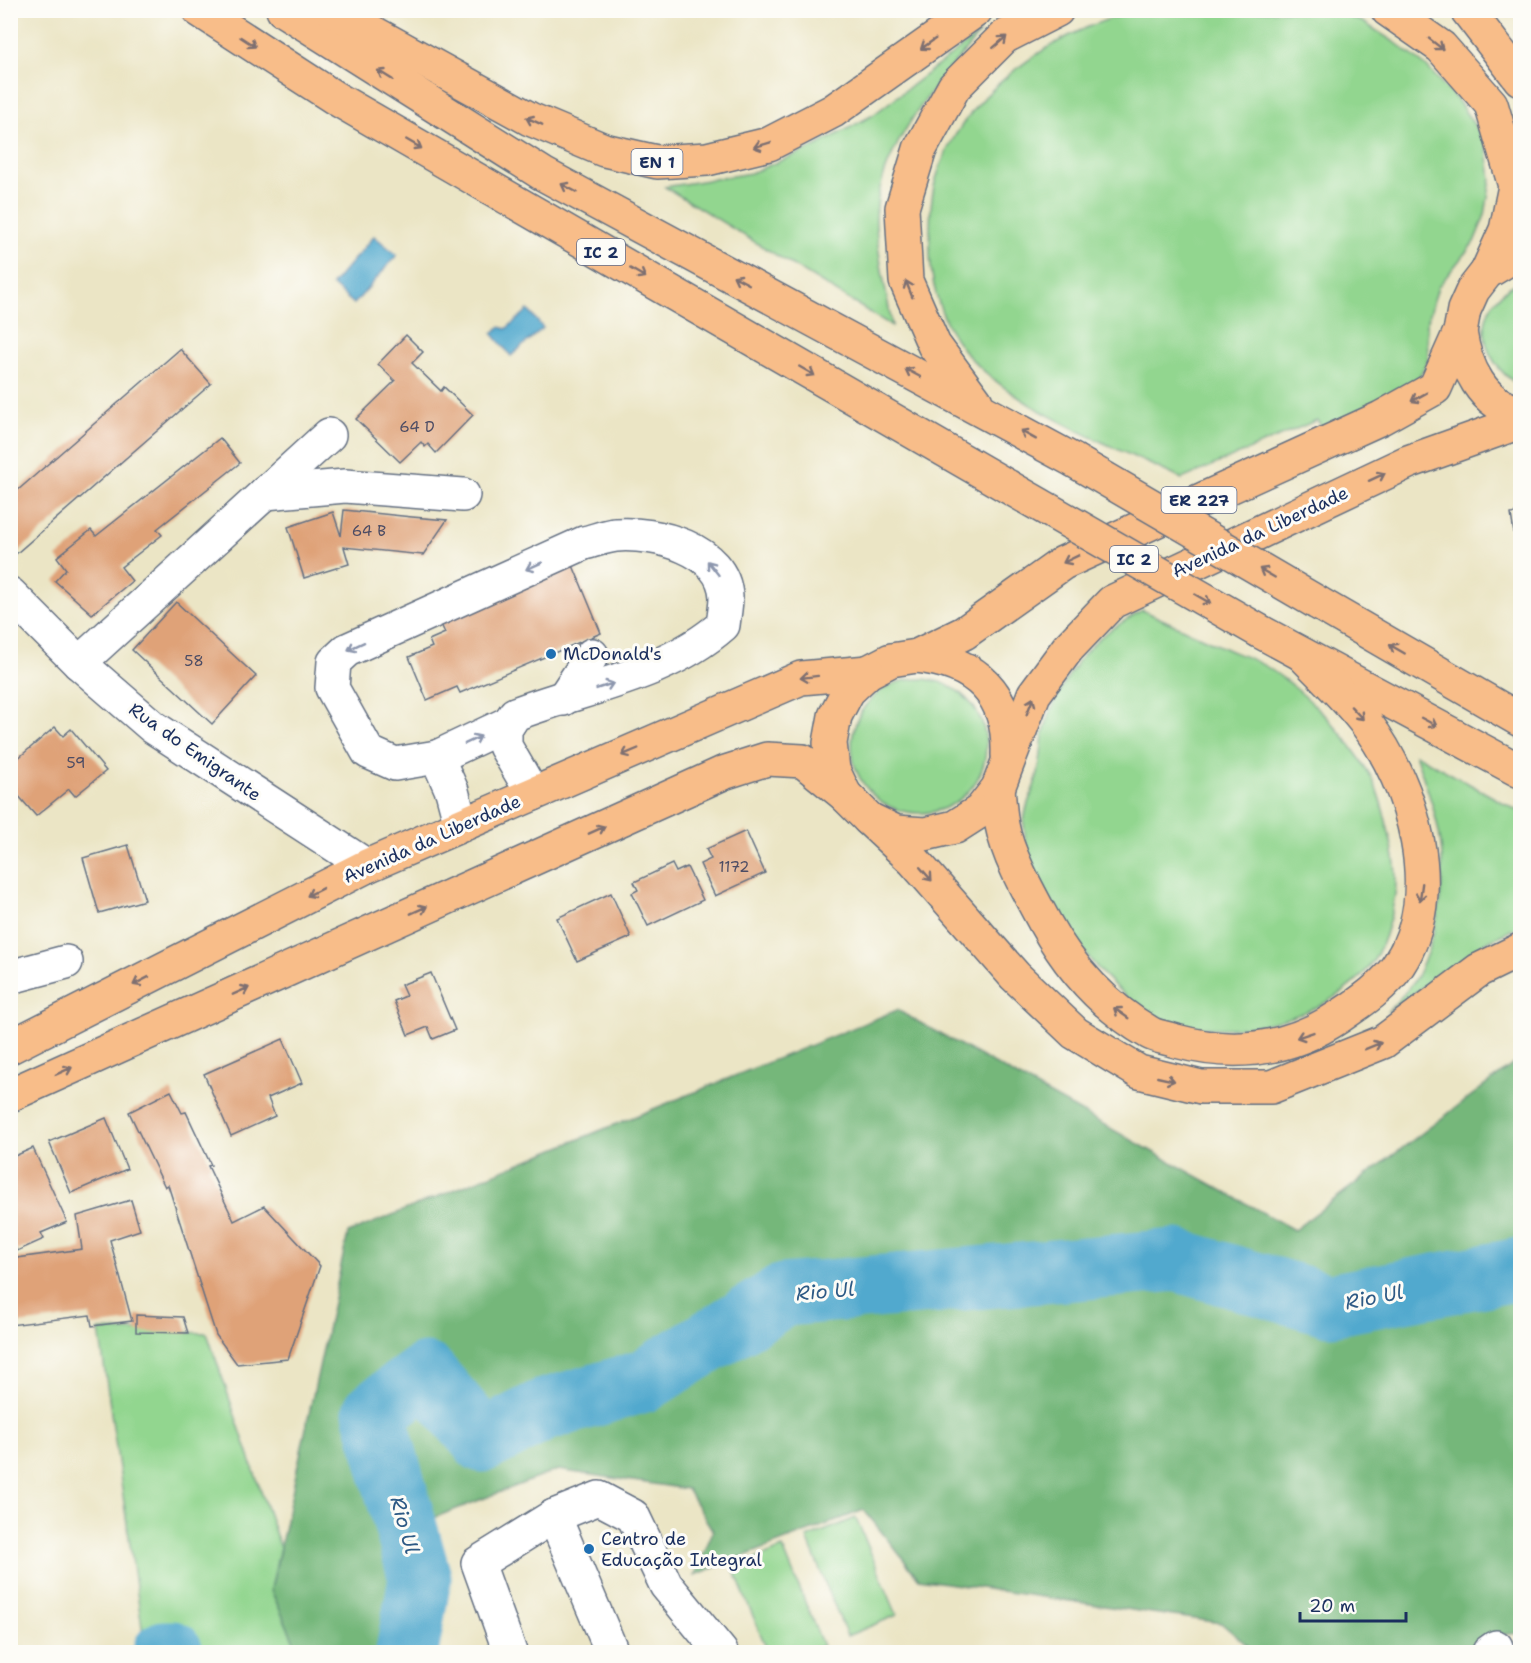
<svg xmlns="http://www.w3.org/2000/svg" width="1531" height="1663" font-family="'Shantell Sans',sans-serif">
<style>
.green{fill:#92d68f;stroke:#568276;stroke-width:1.5}
.forest{fill:#75b77a;stroke:#48736c;stroke-width:1.5}
.water{fill:#51a9ce;stroke:#366c96;stroke-width:1.5}
.lines{fill:none;stroke-linecap:round;stroke-linejoin:round}
.river{stroke:#51a9ce;stroke-width:63}
.building{fill:#dfa278}
.minor-casing{stroke:#646f82;stroke-width:36}
.major-casing{stroke:#646f82;stroke-width:36}
.highway-casing{stroke:#646f82;stroke-width:36}
.minor{stroke:#fff;stroke-width:33}
.major{stroke:#f8bd89;stroke-width:33}
.highway{stroke:#f8bd89;stroke-width:33}
.highway-bridge-casing{stroke:#646f82;stroke-width:36;stroke-linecap:butt}
.highway-bridge{stroke:#f8bd89;stroke-width:33}
.oneway{stroke:#7e6f71}
.oneway2{stroke:#8d97ae}
.poi-dot{fill:#1f6fb2;stroke:#fdfcf7;stroke-width:2}
.labels{text-anchor:middle;stroke-width:6;stroke-linejoin:round;paint-order:stroke}
.number-label{font-size:15px;fill:#4c4c64}
.shield{fill:#fdfcf7;stroke:#5f6c8c;stroke-width:1.5}
.shield-label{font-size:16px;font-weight:bold;fill:#1b2f5e}
.street-label{font-size:18px;fill:#1b2f5e;stroke:#fdfcf7}
.poi-label{font-size:18px;fill:#1b2f5e;stroke:#fdfcf7;text-anchor:start}
.water-label{font-size:20px;font-style:italic;fill:#2e5a85;stroke:#fdfcf7}
</style>
<rect width="100%" height="100%" fill="#fdfcf7"/>
<filter id="ink" filterUnits="userSpaceOnUse"><feTurbulence type="fractalNoise" baseFrequency=".0167" numOctaves="2"/><feDisplacementMap in="SourceGraphic" scale="12" xChannelSelector="R" yChannelSelector="G"/><feConvolveMatrix kernelMatrix="1 2 1 2 8 2 1 2 1" color-interpolation-filters="sRGB"/></filter>
<filter id="wash" filterUnits="userSpaceOnUse"><feTurbulence type="fractalNoise" baseFrequency=".008" numOctaves="4" result="noise"/><feDisplacementMap in="SourceGraphic" scale="24" xChannelSelector="R" yChannelSelector="G"/><feGaussianBlur stdDeviation="1.35" result="paint"/><feColorMatrix in="noise" values="0 0 0 0 0 0 0 0 0 0 0 0 0 0 0 0 0 1.4 0 .05"/><feComposite in="paint" operator="in"/></filter>
<g filter="url(#wash)">
<rect width="100%" height="100%" fill="#ebe5c5"/>
<g class="green">
<path d="M1331,10L1363,22L1396,43L1426,66L1458,101L1486,142L1491,179L1485,215L1474,242L1438,287L1427,323L1428,360L1415,384L1324,431L1317,420L1182,479C1114,446 1009,408 962,348C939,318 929,279 930,242C930,220 930,200 936,179C961,93 1053,32 1136,11C1154,7 1177,11 1195,11C1240,11 1286,11 1331,10Z"/>
<path d="M980,33C936,85 873,153 876,226C878,257 887,294 892,326L665,187L751,173L816,146L873,115Z"/>
<path d="M1520,281V386C1476,359 1470,306 1520,281Z"/>
<path d="M1142,610C1172,624 1201,637 1231,651C1244,656 1258,661 1270,669C1309,695 1346,734 1370,775C1381,794 1397,859 1396,881C1396,902 1384,946 1372,963C1330,1021 1226,1043 1160,1018C1132,1008 1092,965 1076,940C1052,905 1025,869 1024,825C1024,806 1034,791 1038,773C1041,761 1041,748 1043,736C1051,702 1071,666 1096,641C1109,629 1127,620 1142,610Z"/>
<circle cx="919" cy="746" r="67"/>
<path d="M1415,754L1520,812V926L1488,941L1387,1012C1397,1001 1410,989 1417,976C1435,942 1444,895 1442,856C1440,821 1426,786 1415,754Z"/>
<polygon points="99,1330 207,1333 280,1547 271,1590 299,1652 210,1652 181,1634 143,1634"/>
<polygon points="856,1518 897,1615 847,1636 807,1538"/>
<polygon points="783,1548 823,1646 806,1652 768,1652 733,1568"/>
</g>
<polygon class="forest" points="897,1010 1294,1230 1520,1059 1520,1633 1499,1635 1475,1652 1255,1652 1221,1623 919,1579 864,1510 695,1575 713,1531 687,1489 558,1470 381,1538 426,1652 299,1652 271,1590 348,1233"/>
<g class="water">
<polygon points="374,236 397,255 354,304 332,285"/>
<polygon points="528,310 543,328 511,356 492,333 500,327 506,329"/>
</g>
<g class="lines">
<g class="river">
<polyline points="164,1652 172,1652"/>
<polyline points="407,1652 420,1578 374,1412 426,1374 483,1441 544,1410 644,1381 784,1295 1176,1260 1330,1305 1520,1269"/>
</g>
</g>
<g id="blocks">
<g class="building">
<polygon points="406,335 423,352 412,363 441,391 444,387 473,415 436,453 428,444 425,447 421,442 400,462 356,419 395,381 378,364"/>
<polygon points="180,349 211,384 10,559 10,497"/>
<polygon points="220,438 240,463 157,529 162,535 121,567 132,581 92,614 55,581 66,569 57,557 91,530 96,536"/>
<polygon points="344,510 412,517 447,520 423,555 344,547 349,564 304,578 288,527 333,512 341,536"/>
<polygon points="1520,512 1520,545 1516,546 1511,514"/>
<polygon points="572,563 601,633 460,693 457,687 427,700 409,657 432,647 429,640 445,633 439,620"/>
<polygon points="176,602 256,676 212,724 132,650"/>
<polygon points="55,727 63,736 71,729 106,771 75,796 69,789 36,816 10,786 10,765"/>
<polygon points="746,831 765,873 715,896 700,864 711,859 706,849"/>
<polygon points="128,845 145,900 99,913 83,858"/>
<polygon points="672,864 676,872 687,867 703,900 648,926 632,893 638,890 634,882"/>
<polygon points="611,893 631,937 577,961 557,918"/>
<polygon points="431,973 455,1030 433,1039 428,1027 408,1035 394,1001 406,996 401,985"/>
<polygon points="283,1039 302,1083 268,1098 275,1116 231,1136 204,1074"/>
<polygon points="171,1091 182,1113 186,1112 211,1165 208,1166 234,1221 264,1206 320,1266 288,1359 237,1364 216,1335 168,1185 165,1187 129,1112"/>
<polygon points="106,1118 127,1169 71,1193 49,1142"/>
<polygon points="33,1148 67,1222 41,1233 44,1239 17,1251 10,1237 10,1158"/>
<polygon points="131,1200 140,1230 110,1240 132,1321 92,1326 90,1315 10,1325 10,1259 82,1249 77,1216"/>
<polygon points="136,1315 183,1317 188,1333 136,1332"/>
</g>
</g>
</g>
<g filter="url(#ink)">
<use href="#blocks" fill-opacity="0" stroke="#646f82" stroke-width="1.5"/>
<g class="lines">
<defs>
<g id="minor">
<polyline points="265,493 345,486 463,495"/>
<polyline points="10,594 79,663 153,727 367,866"/>
<polyline points="79,663 329,435"/>
<polyline points="563,699 592,655"/>
<polyline points="437,757 509,723"/>
<path d="M461,825L452,791L437,757L395,764L368,752L332,688L334,662L347,650L584,543C594,541 605,536 616,535C655,532 724,548 726,597C726,606 724,616 723,625C665,676 585,687 515,714L505,729V746L533,794"/>
<polyline points="10,977 66,962"/>
<polyline points="554,1516 599,1498 633,1516 666,1585 721,1652"/>
<polyline points="510,1652 478,1563 554,1516 612,1652"/>
<polyline points="1489,1652 1496,1647"/>
</g>
<g id="major">
<path d="M1460,332C1465,366 1482,405 1520,412"/>
<path d="M917,656C976,662 1010,694 1008,755"/>
<polyline points="845,795 833,770 830,743 835,716 848,691 868,672 891,660 917,656 964,633 1063,563 1381,418 1435,388 1460,332 1464,310 1473,290 1487,272 1507,260 1520,255"/>
<polyline points="10,1047 367,866 801,678 868,672"/>
<polyline points="10,1095 723,773 767,759 803,761 845,795 869,819 896,832 925,834 955,827 980,811 998,788 1034,694 1068,648 1112,602 1408,462 1520,422"/>
</g>
<g id="highway">
<polyline points="199,10 335,98 1007,486"/>
<polyline points="283,10 543,174 1073,460"/>
<polyline points="332,10 530,119 604,150 657,162 707,159 769,144 833,111 976,10"/>
<polyline points="1388,10 1441,47 1491,104 1515,186 1506,230 1487,272"/>
<polyline points="1467,10 1520,79"/>
<polyline points="976,402 934,345 906,281 902,208 920,149 954,87 1004,37 1057,10"/>
<polyline points="1318,603 1520,720"/>
<polyline points="1261,632 1520,771"/>
<path d="M998,788C999,800 1000,813 1002,825C1008,857 1030,895 1045,923C1070,968 1105,1007 1150,1033C1157,1037 1168,1038 1176,1041C1235,1057 1290,1050 1340,1016C1361,1002 1386,985 1399,964C1445,894 1413,785 1366,723C1348,699 1324,677 1303,655"/>
<polyline points="869,819 914,861 1015,976 1075,1033 1139,1072 1201,1087 1271,1087 1383,1042 1479,970 1520,950"/>
</g>
</defs>
<use href="#minor" class="minor-casing"/>
<use href="#major" class="major-casing"/>
<use href="#highway" class="highway-casing"/>
<use href="#minor" class="minor"/>
<use href="#major" class="major"/>
<use href="#highway" class="highway"/>
<defs>
<g id="highway-bridge">
<polyline points="1073,460 1318,603"/>
<polyline points="1007,486 1261,632"/>
</g>
</defs>
<use href="#highway-bridge" class="highway-bridge-casing"/>
<use href="#highway-bridge" class="highway-bridge"/>
</g>
<defs><path id="oneway-shaft" d="M-6 0H5M1.5-3L5.5 0L1.5 3" fill="none" stroke-width="1.6" stroke-linecap="round" stroke-linejoin="round" transform="scale(1.5)"/></defs>
<g class="oneway">
<use href="#oneway-shaft" transform="translate(248 42) rotate(33)"/>
<use href="#oneway-shaft" transform="translate(1000 42) rotate(-41)"/>
<use href="#oneway-shaft" transform="translate(928 44) rotate(145)"/>
<use href="#oneway-shaft" transform="translate(1436 44) rotate(38)"/>
<use href="#oneway-shaft" transform="translate(385 75) rotate(-148)"/>
<use href="#oneway-shaft" transform="translate(534 121) rotate(-156)"/>
<use href="#oneway-shaft" transform="translate(414 144) rotate(30)"/>
<use href="#oneway-shaft" transform="translate(762 145) rotate(163)"/>
<use href="#oneway-shaft" transform="translate(569 188) rotate(-152)"/>
<use href="#oneway-shaft" transform="translate(638 273) rotate(30)"/>
<use href="#oneway-shaft" transform="translate(741 280) rotate(-152)"/>
<use href="#oneway-shaft" transform="translate(909 289) rotate(-112)"/>
<use href="#oneway-shaft" transform="translate(807 371) rotate(30)"/>
<use href="#oneway-shaft" transform="translate(913 373) rotate(-152)"/>
<use href="#oneway-shaft" transform="translate(1419 397) rotate(151)"/>
<use href="#oneway-shaft" transform="translate(1028 435) rotate(-151)"/>
<use href="#oneway-shaft" transform="translate(1377 477) rotate(-25)"/>
<use href="#oneway-shaft" transform="translate(1071 559) rotate(154)"/>
<use href="#oneway-shaft" transform="translate(1267 573) rotate(-150)"/>
<use href="#oneway-shaft" transform="translate(1203 599) rotate(30)"/>
<use href="#oneway-shaft" transform="translate(1397 649) rotate(-150)"/>
<use href="#oneway-shaft" transform="translate(809 677) rotate(173)"/>
<use href="#oneway-shaft" transform="translate(1030 706) rotate(-68)"/>
<use href="#oneway-shaft" transform="translate(1357 713) rotate(47)"/>
<use href="#oneway-shaft" transform="translate(1429 722) rotate(28)"/>
<use href="#oneway-shaft" transform="translate(630 752) rotate(157)"/>
<use href="#oneway-shaft" transform="translate(597 830) rotate(-24)"/>
<use href="#oneway-shaft" transform="translate(926 874) rotate(49)"/>
<use href="#oneway-shaft" transform="translate(315 892) rotate(153)"/>
<use href="#oneway-shaft" transform="translate(1421 892) rotate(98)"/>
<use href="#oneway-shaft" transform="translate(419 910) rotate(-24)"/>
<use href="#oneway-shaft" transform="translate(141 981) rotate(153)"/>
<use href="#oneway-shaft" transform="translate(241 991) rotate(-24)"/>
<use href="#oneway-shaft" transform="translate(1121 1013) rotate(-145)"/>
<use href="#oneway-shaft" transform="translate(1305 1035) rotate(161)"/>
<use href="#oneway-shaft" transform="translate(1373 1046) rotate(-22)"/>
<use href="#oneway-shaft" transform="translate(64 1071) rotate(-24)"/>
<use href="#oneway-shaft" transform="translate(1166 1079) rotate(13)"/>
</g>
<g class="oneway2">
<use href="#oneway-shaft" transform="translate(534 566) rotate(156)"/>
<use href="#oneway-shaft" transform="translate(713 568) rotate(-128)"/>
<use href="#oneway-shaft" transform="translate(356 646) rotate(155)"/>
<use href="#oneway-shaft" transform="translate(605 686) rotate(-19)"/>
<use href="#oneway-shaft" transform="translate(473 740) rotate(-25)"/>
</g>
</g>
<g class="poi-dot">
<circle cx="551" cy="654" r="6"/>
<circle cx="589" cy="1549" r="6"/>
</g>
<g class="labels">
<g class="number-label">
<text x="417" y="432">64 D</text>
<text x="369" y="536">64 B</text>
<text x="194" y="666">58</text>
<text x="76" y="768">59</text>
<text x="734" y="872">1172</text>
</g>
<g class="shield">
<rect x="631.5" y="149" width="51" height="26" rx="4.5"/>
<rect x="577" y="239" width="48" height="26" rx="4.5"/>
<rect x="1161.5" y="487" width="75" height="26" rx="4.5"/>
<rect x="1110" y="546" width="48" height="26" rx="4.5"/>
</g>
<g class="shield-label">
<text x="657" y="168">EN 1</text>
<text x="601" y="258">IC 2</text>
<text x="1199" y="506">ER 227</text>
<text x="1134" y="565">IC 2</text>
</g>
<g class="street-label">
<text transform="translate(1260 532) rotate(-25)" y="6">Avenida da Liberdade</text>
<text transform="translate(195 752) rotate(35)" y="6">Rua do Emigrante</text>
<text transform="translate(432 839) rotate(-24)" y="6">Avenida da Liberdade</text>
</g>
<g class="poi-label">
<text x="563" y="660">McDonald's</text>
<text x="601" y="1545">Centro de<tspan x="601" dy="21">Educação Integral</tspan></text>
</g>
<g class="water-label">
<text transform="translate(825 1291) rotate(-5)" y="7">Rio Ul</text>
<text transform="translate(1374 1297) rotate(-11)" y="7">Rio Ul</text>
<text transform="translate(405 1525) rotate(74)" y="7">Rio Ul</text>
</g>
</g>
<rect width="1531" height="1663" fill="none" stroke="#fdfcf7" stroke-width="36"/>
<path d="M1300 1612v9h106v-9" fill="none" stroke="#1b2f5e" stroke-width="3"/>
<text x="1309" y="1612" font-size="18" fill="#1b2f5e" stroke="#fdfcf7" stroke-width="4.5" paint-order="stroke">20 m</text>
</svg>
